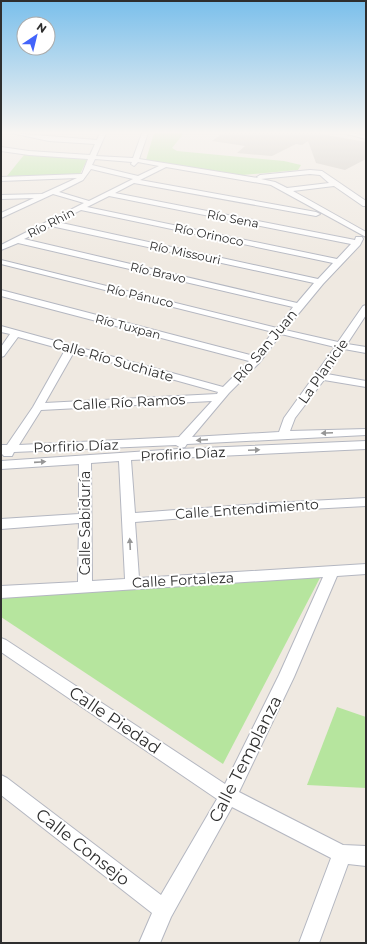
<svg xmlns="http://www.w3.org/2000/svg" width="367" height="944" font-family="Montserrat,sans-serif">
<style>
.green{fill:#b6e59e}
.building{fill:#cbc7bf}
.lines{fill:none;stroke-linecap:round;stroke-linejoin:round}
.minor-casing{stroke:#b4b7c1;stroke-width:2}
.minor{fill:#fff;fill-rule:evenodd}
.oneway{fill:#969696}
.labels{text-anchor:middle;stroke-width:4;stroke-linejoin:round;paint-order:stroke}
.far-street-label{font-size:12px;fill:#2e2e2e;stroke:#fff}
.street-label{font-size:14px;fill:#2e2e2e;stroke:#fff}
.near-street-label{font-size:17px;fill:#2e2e2e;stroke:#fff}
</style>
<rect width="100%" height="100%" fill="#efe9e1"/>
<g class="green">
<polygon points="154,133 184,133 172,148 177,151 284,161 301,165 298,170 242,175 146,160"/>
<polygon points="24,155 88,158 80,174 7,176"/>
<polygon points="322,574 223,764 1,617 1,596"/>
<polygon points="337,707 366,717 366,788 307,785"/>
</g>
<polygon class="building" points="223,133 322,133 321,134 366,142 366,159 345,170 316,163 308,141 302,145 296,144 272,156 237,153 245,146 212,141"/>
<g class="lines">
<defs>
<g id="minor">
<path d="M11,133L97,140L100,133H106L96,156L133,158L142,133H148L139,159L258,178L257,177L260,175L310,170L322,171L366,201V206H363L334,186L293,191L366,232V237L271,185L166,167L140,180L316,212L320,214L316,216L134,183L115,193L355,240L356,237H362L363,239L360,245L323,284L285,330L338,342L363,306L366,305V315L347,344L366,347V353L344,349L327,374L366,381V387L324,380L295,418L290,431L366,429V435L187,444L185,447L181,448L176,445L14,452L12,456H4L1,453V445H7L33,407L65,350L18,337L4,356L1,357V347L10,334L1,332V326L223,387L249,361L1,296V290L254,356L273,332L1,264V260L277,328L293,307L18,243L1,250V245L84,203L53,194L1,218V213L34,198L1,199V195L42,194L77,178L1,181V177L82,174L88,159L29,155L1,151V147L29,151L90,155L95,144L49,141ZM95,159L132,162L131,164L134,166L138,162L159,166L138,176L92,165ZM91,169L133,179L89,201L59,192L83,180ZM310,174L320,175L329,183L287,188L275,182L261,179ZM109,196L351,244L337,259L87,207ZM81,210L333,263L318,279L57,222ZM51,226L314,283L297,303L24,239ZM281,334L335,347L284,418L279,432L192,437L229,393L260,362ZM74,352L218,392L217,394L45,403ZM212,401L179,437L19,445L41,410Z"/>
<polygon points="346,133 366,135 366,139 347,134"/>
<path d="M366,441V449L131,460L135,513L272,503L366,498V506L272,511L135,522L139,578L366,564V574L337,576L294,677L239,792L343,845L366,846V866L348,864L319,943H299L331,858L232,807L171,917L160,943H139L152,913L1,795V775L7,778L161,895L217,799L1,652V638L6,640L225,784L279,675L323,577L1,598V586L78,582L79,523L1,529V519L79,514V464L1,469V461L179,449ZM119,461L125,579L92,581L91,463Z"/>
</g>
</defs>
<use href="#minor" class="minor-casing"/>
<use href="#minor" class="minor"/>
</g>
<defs><path id="oneway-solid" d="M-6-.8H1V-3.2L6.5 0L1 3.2V.8H-6Z"/></defs>
<g class="oneway">
<use href="#oneway-solid" transform="translate(327 433) rotate(178)"/>
<use href="#oneway-solid" transform="translate(202 440) rotate(176)"/>
<use href="#oneway-solid" transform="translate(254 450) rotate(-2)"/>
<use href="#oneway-solid" transform="translate(40 462) rotate(-4)"/>
<use href="#oneway-solid" transform="translate(130 544) rotate(-93)"/>
</g>
<linearGradient id="sky" x2="0" y2="1"><stop stop-color="#7abfeb"/><stop offset="0.5" stop-color="#f8f5f2"/><stop offset="1" stop-color="#f8f5f2" stop-opacity="0"/></linearGradient>
<rect width="367" height="265" fill="url(#sky)"/>
<g class="labels">
<g class="far-street-label">
<text transform="translate(233 219) rotate(11)" y="4">Río Sena</text>
<text transform="translate(51 223) rotate(-27)" y="4">Río Rhin</text>
<text transform="translate(209 235) rotate(12)" y="4">Río Orinoco</text>
<text transform="translate(185 253) rotate(12)" y="4">Río Missouri</text>
<text transform="translate(158 273) rotate(13)" y="4">Río Bravo</text>
<text transform="translate(140 296) rotate(13)" y="4">Río Pánuco</text>
<text transform="translate(128 327) rotate(15)" y="4">Río Tuxpan</text>
</g>
<g class="street-label">
<text transform="translate(265 346) rotate(-50)" y="5">Río San Juan</text>
<text transform="translate(113 360) rotate(16)" y="5">Calle Río Suchiate</text>
<text transform="translate(323 371) rotate(-55)" y="5">La Planicie</text>
<text transform="translate(129 402) rotate(-3)" y="5">Calle Río Ramos</text>
<text transform="translate(76 446) rotate(-2)" y="5">Porfirio Díaz</text>
<text transform="translate(183 454) rotate(-3)" y="5">Profirio Díaz</text>
<text transform="translate(247 509) rotate(-4)" y="5">Calle Entendimiento</text>
<text transform="translate(85 523) rotate(-90)" y="5">Calle Sabiduría</text>
<text transform="translate(183 580) rotate(-3)" y="5">Calle Fortaleza</text>
</g>
<g class="near-street-label">
<text transform="translate(115 720) rotate(34)" y="6">Calle Piedad</text>
<text transform="translate(245 759) rotate(-63)" y="6">Calle Templanza</text>
<text transform="translate(83 847) rotate(38)" y="6">Calle Consejo</text>
</g>
</g>
<rect width="367" height="944" fill="none" stroke="#2e2e2e" stroke-width="4"/>
<g transform="translate(36 36) rotate(35)"><circle r="19" fill="#ffffff" stroke="#ababab"/>
<path d="M0-3L7 15L0 10L-7 15Z" fill="#4264fb"/>
<text y="-6" font-size="11" font-weight="bold" text-anchor="middle" fill="#2e2e2e">N</text>
</g>
</svg>
